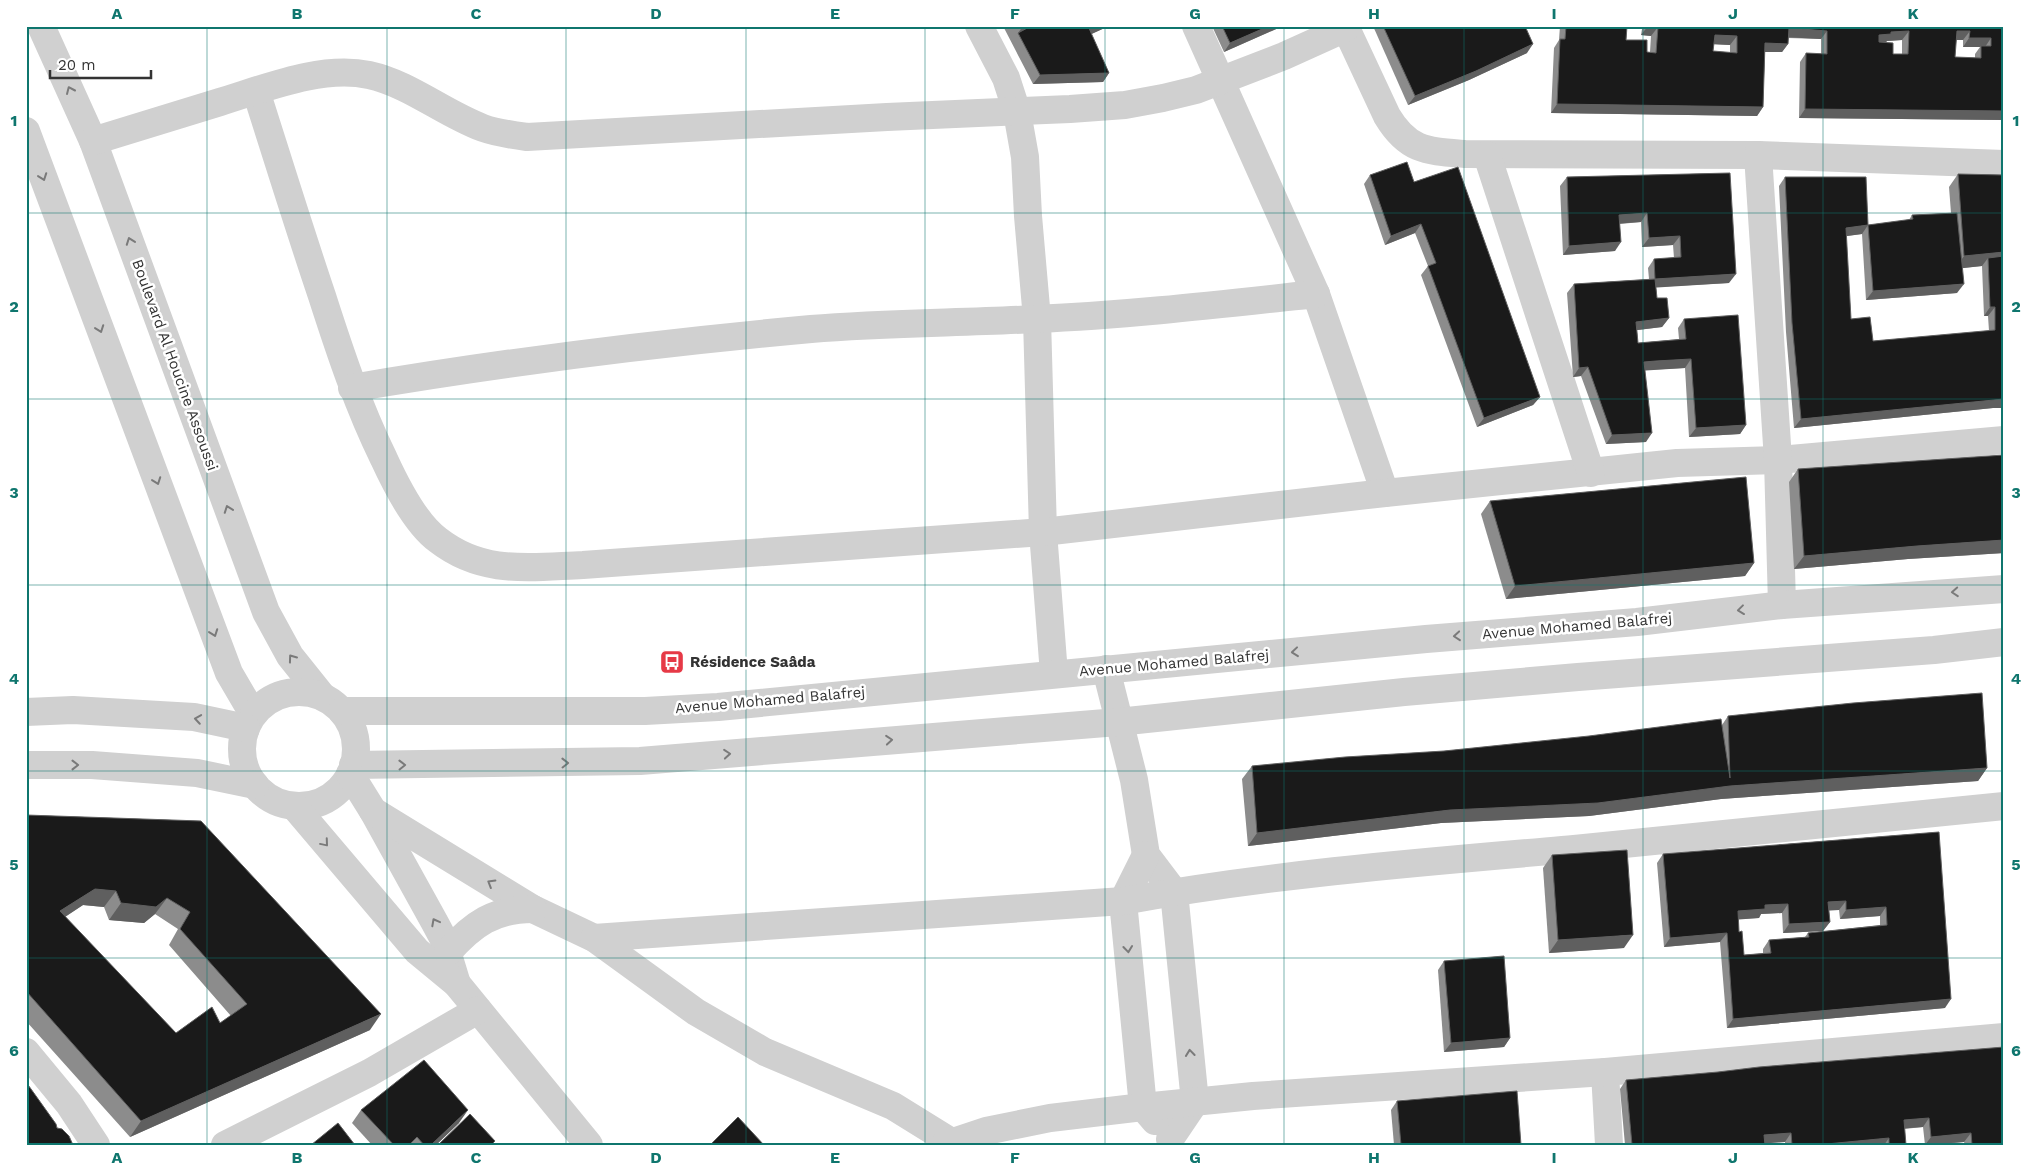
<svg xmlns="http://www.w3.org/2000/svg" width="2030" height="1171" font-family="'Work Sans',sans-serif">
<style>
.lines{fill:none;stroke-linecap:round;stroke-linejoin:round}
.minor{stroke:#d0d0d0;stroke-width:28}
.wall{fill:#8c8c8c;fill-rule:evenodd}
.shaded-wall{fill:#5f5f5f}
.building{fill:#1a1a1a;stroke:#5f5f5f;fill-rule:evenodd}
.oneway{stroke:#7a7a7a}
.grid{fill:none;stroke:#0f766e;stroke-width:1;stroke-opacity:0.55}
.labels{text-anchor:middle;stroke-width:5;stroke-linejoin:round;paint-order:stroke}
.street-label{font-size:15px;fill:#333;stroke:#fff}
.poi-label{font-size:15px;font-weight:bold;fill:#333;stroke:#fff;text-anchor:start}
.neatline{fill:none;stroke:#0f766e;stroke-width:2}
.grid-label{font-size:16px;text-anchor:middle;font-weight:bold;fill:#0f766e}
</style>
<rect width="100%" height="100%" fill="#fff"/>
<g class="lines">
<g class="minor">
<polyline points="41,26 93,141 266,612 290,656 322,696"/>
<polyline points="979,26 1006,78 1017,112 1025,157 1028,216 1037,319 1043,532 1054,674"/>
<polyline points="1196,26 1316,294 1385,493"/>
<path d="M1345,26L1387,116C1408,151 1427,151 1465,154L1758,155L2004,164"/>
<path d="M256,91C278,160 299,228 322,296C340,352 358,406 384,459C395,483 416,524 438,540C483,575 529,567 583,565L1043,532L1385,493L1677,463L1778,460L2004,440"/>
<polyline points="26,131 229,673 253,714"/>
<path d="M93,141C135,128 178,115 220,102C266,88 321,65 369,75C410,84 443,113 483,128C497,133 512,135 527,137L887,117L1070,109L1125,105L1163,98L1196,90L1284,56L1346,28"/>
<polyline points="1487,155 1591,473"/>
<polyline points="1758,155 1778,460 1782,605"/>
<path d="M352,388C504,362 658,343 811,329C885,323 960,323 1035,319C1129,315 1223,304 1316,294"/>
<polyline points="1106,669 1134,780 1146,855 1174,892 1195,1102 1170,1139"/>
<circle cx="299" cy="749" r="57"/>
<polyline points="342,711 645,711 718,707 1426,639 1637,622 1782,605 2004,589"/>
<polyline points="26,712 73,710 194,717 246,728"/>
<polyline points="26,765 92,765 197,773 255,785"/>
<polyline points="353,765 640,761 1118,722 1404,692 1578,677 1934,650 2004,642"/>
<polyline points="350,774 373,811 435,923 443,938 457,984"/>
<polyline points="294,806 417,951 457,984 589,1145"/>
<polyline points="373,811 533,909 594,938 696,1012 765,1052 893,1106 956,1145"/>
<polyline points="1146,855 1123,901 1143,1107 1155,1121"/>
<path d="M594,938L1123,901C1272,874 1423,862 1574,849C1717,835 1860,820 2004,806"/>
<path d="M448,952C473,924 494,909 533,909"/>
<polyline points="26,1052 69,1104 96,1145"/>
<polyline points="1605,1072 1609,1145"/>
<polyline points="225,1145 369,1073 478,1010"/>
<polyline points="944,1145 986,1131 1050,1118 1143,1107 1253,1096 1605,1072 2004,1037"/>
</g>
</g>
<g class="wall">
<polygon points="1003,26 1109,26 1091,34 1109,73 1103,82 1033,84"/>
<polygon points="1212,26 1283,26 1224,52"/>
<polygon points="1373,26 1525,26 1527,53 1469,80 1408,105"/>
<path d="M1560,26H2004V120L1799,118L1800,62L1806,53L1821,54V39L1788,38V44L1782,52H1765L1763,107L1757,116L1551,113L1554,48L1559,40ZM1627,28L1642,29L1641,35L1651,36L1650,52H1647L1626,40ZM1902,40V54H1893L1885,43L1887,41ZM1956,40H1963V47H1980L1975,54V58L1955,57ZM1714,44L1730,45V53L1713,51Z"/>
<polygon points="1730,173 1729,283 1656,287 1657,298 1669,318 1662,327 1637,330 1638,343 1679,339 1678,328 1684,319 1746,425 1740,434 1689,437 1685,368 1645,370 1646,442 1606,444 1581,376 1573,377 1567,293 1574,284 1649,279 1648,268 1654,259 1674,258 1673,245 1642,247 1641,222 1620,224 1615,251 1563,255 1560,186 1567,177"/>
<path d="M1958,174L2004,175L1993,408L1794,428L1786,332L1779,186L1785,177L1868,225L1909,220L1912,215L1951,213L1949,187ZM1862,234L1866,300L1957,293L1962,268L1982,266L1984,316H1988L1989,331L1873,341L1851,319L1846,236Z"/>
<polygon points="1370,175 1414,182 1540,397 1533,405 1477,427 1421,275 1428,266 1415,233 1385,245 1364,184"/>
<polygon points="2004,455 2004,553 1908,559 1794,569 1789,482 1798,469"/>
<polygon points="1490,501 1754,563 1745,576 1506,599 1481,514"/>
<polygon points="1728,716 1987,768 1978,781 1721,799 1589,816 1441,823 1248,846 1242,779 1252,766 1444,751 1722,725"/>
<path d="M26,815L201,821L370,1030L130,1137L26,1021ZM83,905L104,907L109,920L144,923L155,914L178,929L169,945L231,1016L220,1023L176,1033L65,917Z"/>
<path d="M1939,832L1945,1008L1727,1028L1720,942L1664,947L1657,863L1663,854ZM1829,910H1839L1840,919L1880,916V925L1808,933L1805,937L1769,940L1763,949V953L1744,955L1739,932V919L1759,918L1761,914L1782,913L1783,933L1823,931L1830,922Z"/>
<polygon points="1552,855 1624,948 1549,953 1543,868"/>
<polygon points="1444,961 1510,1038 1504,1047 1444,1052 1438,970"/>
<polygon points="2004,1047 2004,1145 1965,1145 1964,1142 1934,1145 1925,1145 1923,1127 1904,1129 1906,1145 1785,1145 1785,1142 1764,1143 1765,1145 1625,1145 1620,1089 1626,1080"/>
<polygon points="1397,1101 1521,1145 1394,1145 1391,1110"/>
<polygon points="361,1110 459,1123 436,1145 372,1145 352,1123"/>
</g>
<g class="shaded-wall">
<polygon points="1026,26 1042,26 1018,33 1021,29"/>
<polygon points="1091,26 1109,26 1083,38"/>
<polygon points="1269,26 1283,26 1224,52 1230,43"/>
<polygon points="1622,26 1643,26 1642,29 1621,27"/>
<polygon points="1648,26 1658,27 1651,36 1641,35"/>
<polygon points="1789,28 1827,31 1821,39 1783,37"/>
<polygon points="1909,31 1902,40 1887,41 1885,43 1872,44 1879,35 1891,32"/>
<polygon points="1957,31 1970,31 1963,40 1950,40"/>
<polygon points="1715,35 1737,36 1730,45 1708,44"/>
<polygon points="1969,38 1991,38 1985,47 1981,46 1980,47 1963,47"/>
<polygon points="1765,43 1788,44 1782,52 1759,52"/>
<polygon points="1533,44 1527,53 1469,80 1408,105 1415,96"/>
<polygon points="1109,73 1103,82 1033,84 1040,75"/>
<polygon points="1557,104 1763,107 1757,116 1551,113"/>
<polygon points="1805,109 2004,111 2004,120 1799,118"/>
<polygon points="1647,213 1641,222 1613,224 1619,215"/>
<polygon points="1421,224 1415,233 1385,245 1391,236"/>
<polygon points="1868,225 1862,234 1840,237 1846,228"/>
<polygon points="1680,236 1673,245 1642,247 1649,238"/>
<polygon points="1621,242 1615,251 1563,255 1569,246"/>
<polygon points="2004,252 2004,264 1988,258 1982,266 1955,269 1964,256"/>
<polygon points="1736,274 1729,283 1649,288 1655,279"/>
<polygon points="1964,284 1957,293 1866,300 1873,291"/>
<polygon points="1990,307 1995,307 1988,316 1984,316"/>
<polygon points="1669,318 1662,327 1630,331 1636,322"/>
<polygon points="1691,359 1685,368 1638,371 1644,362"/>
<polygon points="1588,367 1581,376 1573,377 1579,368"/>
<polygon points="1540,397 1533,405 1477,427 1484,418"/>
<polygon points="1999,399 2004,399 2004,408 1993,408 1794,428 1801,419"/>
<polygon points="1746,425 1740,434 1689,437 1696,428"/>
<polygon points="1652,433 1646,442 1606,444 1612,435"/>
<polygon points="2004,540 2004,553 1908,559 1794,569 1804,556 1917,546"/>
<polygon points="1754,563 1745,576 1506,599 1515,586"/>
<polygon points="1987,768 1978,781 1721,799 1589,816 1441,823 1248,846 1257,833 1450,810 1730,786"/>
<polygon points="95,889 116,891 104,907 83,905 48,928 60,911"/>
<polygon points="167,898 155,914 144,923 109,920 121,903"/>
<polygon points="1846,901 1839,910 1822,911 1828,902"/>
<polygon points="1788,904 1782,913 1761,914 1759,918 1732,920 1738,911 1765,905"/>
<polygon points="1886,907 1880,916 1840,919 1846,910"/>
<polygon points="1830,922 1823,931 1783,933 1789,924"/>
<polygon points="1727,933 1720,942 1664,947 1670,938"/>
<polygon points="1633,935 1624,948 1549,953 1558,940"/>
<polygon points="1951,999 1945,1008 1727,1028 1733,1019"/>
<polygon points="381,1014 370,1030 130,1137 141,1121"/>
<polygon points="1510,1038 1504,1047 1444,1052 1451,1043"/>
<polygon points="468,1110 459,1123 436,1145 431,1145"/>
<polygon points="1929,1118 1923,1127 1897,1129 1904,1120"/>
<polygon points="1791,1133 1785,1142 1758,1144 1764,1135"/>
<polygon points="1971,1133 1964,1142 1925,1145 1931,1137"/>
<polygon points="1889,1138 1884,1145 1816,1145"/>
</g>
<g class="building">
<polygon points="1031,26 1088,26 1109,73 1040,75 1018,33"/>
<polygon points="1222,26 1269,26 1230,43"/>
<polygon points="1383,26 1525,26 1533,44 1476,71 1415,96"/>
<path d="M1566,26H1627L1626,40H1647V52L1656,53L1658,27L1648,26H2004V111L1805,109L1806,53L1827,54V31L1789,28L1788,44L1765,43L1763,107L1557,104L1560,39H1565ZM1909,31L1908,54H1893V43L1879,42V35L1891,34V32ZM1957,31H1970L1969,38H1991V46H1981V58L1955,57ZM1715,35L1737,36V53L1713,51Z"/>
<polygon points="1407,162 1414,182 1458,167 1540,397 1484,418 1428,266 1436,263 1421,224 1391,236 1370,175"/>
<polygon points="1730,173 1736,274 1655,279 1657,298 1667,298 1669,318 1636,322 1638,343 1686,339 1684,319 1738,315 1746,425 1696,428 1691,359 1656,361 1644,362 1652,433 1612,435 1588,367 1579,368 1574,284 1655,279 1654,259 1681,257 1680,236 1649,238 1647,213 1619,215 1621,242 1569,246 1567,177"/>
<polygon points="1958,174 2004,175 2004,252 1964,256"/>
<polygon points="1785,177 1866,177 1868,225 1846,228 1851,319 1870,317 1873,341 1995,330 1995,307 1990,307 1988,258 2004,256 2004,399 1801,419 1792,323"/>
<polygon points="1957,213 1964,284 1873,291 1868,225 1913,219 1912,215"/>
<polygon points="2004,455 2004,540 1917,546 1804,556 1798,469"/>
<polygon points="1746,477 1754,563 1515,586 1490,501"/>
<polygon points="1982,693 1987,768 1730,786 1598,803 1450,810 1257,833 1252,766 1345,757 1444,751 1589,736 1721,719 1730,778 1728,716 1853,703"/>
<path d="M26,815L201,821L381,1014L141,1121L26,991ZM95,889L116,891L121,903L156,907L167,898L190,912L180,929L247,1004L220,1023L212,1007L176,1033L60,911Z"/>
<path d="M1939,832L1951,999L1733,1019L1727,933L1670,938L1663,854ZM1846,901V910L1886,907L1887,925L1808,933L1809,937L1769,940L1771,953L1744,955L1742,931L1739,932L1738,911L1765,909V905L1788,904L1789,924L1830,922L1828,902Z"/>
<polygon points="1627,850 1633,935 1558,940 1552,855"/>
<polygon points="1504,956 1510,1038 1451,1043 1444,961"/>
<polygon points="2004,1047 2004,1145 1972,1145 1971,1133 1931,1137 1929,1118 1904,1120 1906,1145 1889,1145 1889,1138 1816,1145 1792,1145 1791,1133 1764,1135 1765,1145 1632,1145 1626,1080 1718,1072 1759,1067"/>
<polygon points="424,1060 468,1110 431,1145 424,1145 417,1137 409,1145 394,1145 361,1110"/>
<polygon points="26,1082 56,1124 57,1128 62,1129 69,1136 73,1145 26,1145"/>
<polygon points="1517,1091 1521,1145 1401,1145 1397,1101"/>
<polygon points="470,1114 495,1141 491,1145 438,1145"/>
<polygon points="738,1117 764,1145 710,1145"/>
<polygon points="338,1123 355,1145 311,1145"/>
</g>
<defs><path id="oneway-chevron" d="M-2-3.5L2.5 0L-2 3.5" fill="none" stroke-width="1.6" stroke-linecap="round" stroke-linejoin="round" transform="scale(1.25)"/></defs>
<g class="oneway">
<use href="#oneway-chevron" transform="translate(70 90) rotate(-114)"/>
<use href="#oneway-chevron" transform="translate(43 177) rotate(70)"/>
<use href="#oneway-chevron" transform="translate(130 241) rotate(-110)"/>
<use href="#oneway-chevron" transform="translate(100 329) rotate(70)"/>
<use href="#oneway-chevron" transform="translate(157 481) rotate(70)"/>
<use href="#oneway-chevron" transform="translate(228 509) rotate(-110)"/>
<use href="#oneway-chevron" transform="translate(1955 592) rotate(176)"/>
<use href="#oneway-chevron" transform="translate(1741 610) rotate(173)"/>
<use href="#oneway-chevron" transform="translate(214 633) rotate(70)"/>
<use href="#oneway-chevron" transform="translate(1457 636) rotate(175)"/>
<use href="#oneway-chevron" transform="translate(1295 652) rotate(174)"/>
<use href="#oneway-chevron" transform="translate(292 658) rotate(-126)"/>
<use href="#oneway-chevron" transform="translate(198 719) rotate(-171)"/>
<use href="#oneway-chevron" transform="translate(889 740) rotate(-5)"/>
<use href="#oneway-chevron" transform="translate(727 754) rotate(-5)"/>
<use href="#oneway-chevron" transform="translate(565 763) rotate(-1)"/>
<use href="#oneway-chevron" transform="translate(75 765)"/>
<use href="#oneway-chevron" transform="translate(402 765) rotate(-1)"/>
<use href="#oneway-chevron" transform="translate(325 843) rotate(50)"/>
<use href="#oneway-chevron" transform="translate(491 883) rotate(-149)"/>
<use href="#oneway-chevron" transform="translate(435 922) rotate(-118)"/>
<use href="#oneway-chevron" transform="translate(1128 949) rotate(84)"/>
<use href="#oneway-chevron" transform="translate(1190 1053) rotate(-96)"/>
</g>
<path class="grid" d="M207,26V1145M387,26V1145M566,26V1145M746,26V1145M925,26V1145M1105,26V1145M1284,26V1145M1464,26V1145M1643,26V1145M1823,26V1145M26,213H2004M26,399H2004M26,585H2004M26,771H2004M26,958H2004"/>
<defs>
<symbol id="bus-square" viewBox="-11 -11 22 22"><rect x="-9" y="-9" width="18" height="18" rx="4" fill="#e63946" stroke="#fff"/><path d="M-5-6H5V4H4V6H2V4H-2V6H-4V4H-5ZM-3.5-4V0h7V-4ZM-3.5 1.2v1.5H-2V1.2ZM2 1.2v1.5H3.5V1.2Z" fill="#fff"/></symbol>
</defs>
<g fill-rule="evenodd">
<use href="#bus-square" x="658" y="648" width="28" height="28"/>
</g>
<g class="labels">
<g class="street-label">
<text transform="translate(175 365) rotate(70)" y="5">Boulevard Al Houcine Assoussi</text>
<text transform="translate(1577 626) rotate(-5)" y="5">Avenue Mohamed Balafrej</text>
<text transform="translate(1174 663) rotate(-5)" y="5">Avenue Mohamed Balafrej</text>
<text transform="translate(770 700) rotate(-5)" y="5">Avenue Mohamed Balafrej</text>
</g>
<g class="poi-label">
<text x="690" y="667">Résidence Saâda</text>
</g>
</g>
<rect width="2030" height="1171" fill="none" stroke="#ffffff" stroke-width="55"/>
<path d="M50 70v8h101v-8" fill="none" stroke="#333333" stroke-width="2.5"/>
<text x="58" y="70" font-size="15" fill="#333333" stroke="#ffffff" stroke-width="4" paint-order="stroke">20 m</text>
<rect x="28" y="28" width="1974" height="1116" class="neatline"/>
<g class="grid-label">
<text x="117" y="19">A</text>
<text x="297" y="19">B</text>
<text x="476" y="19">C</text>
<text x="656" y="19">D</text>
<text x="835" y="19">E</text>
<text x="1015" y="19">F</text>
<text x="1195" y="19">G</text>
<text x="1374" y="19">H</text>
<text x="1554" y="19">I</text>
<text x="1733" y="19">J</text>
<text x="1913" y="19">K</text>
<text x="14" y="126">1</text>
<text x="2016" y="126">1</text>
<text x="14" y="312">2</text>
<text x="2016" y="312">2</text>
<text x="14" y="498">3</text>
<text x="2016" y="498">3</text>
<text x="14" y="684">4</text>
<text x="2016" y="684">4</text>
<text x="14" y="870">5</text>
<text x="2016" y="870">5</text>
<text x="14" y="1056">6</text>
<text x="2016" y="1056">6</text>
<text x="117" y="1163">A</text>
<text x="297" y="1163">B</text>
<text x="476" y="1163">C</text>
<text x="656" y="1163">D</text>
<text x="835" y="1163">E</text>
<text x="1015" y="1163">F</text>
<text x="1195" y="1163">G</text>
<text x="1374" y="1163">H</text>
<text x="1554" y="1163">I</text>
<text x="1733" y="1163">J</text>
<text x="1913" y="1163">K</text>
</g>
</svg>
